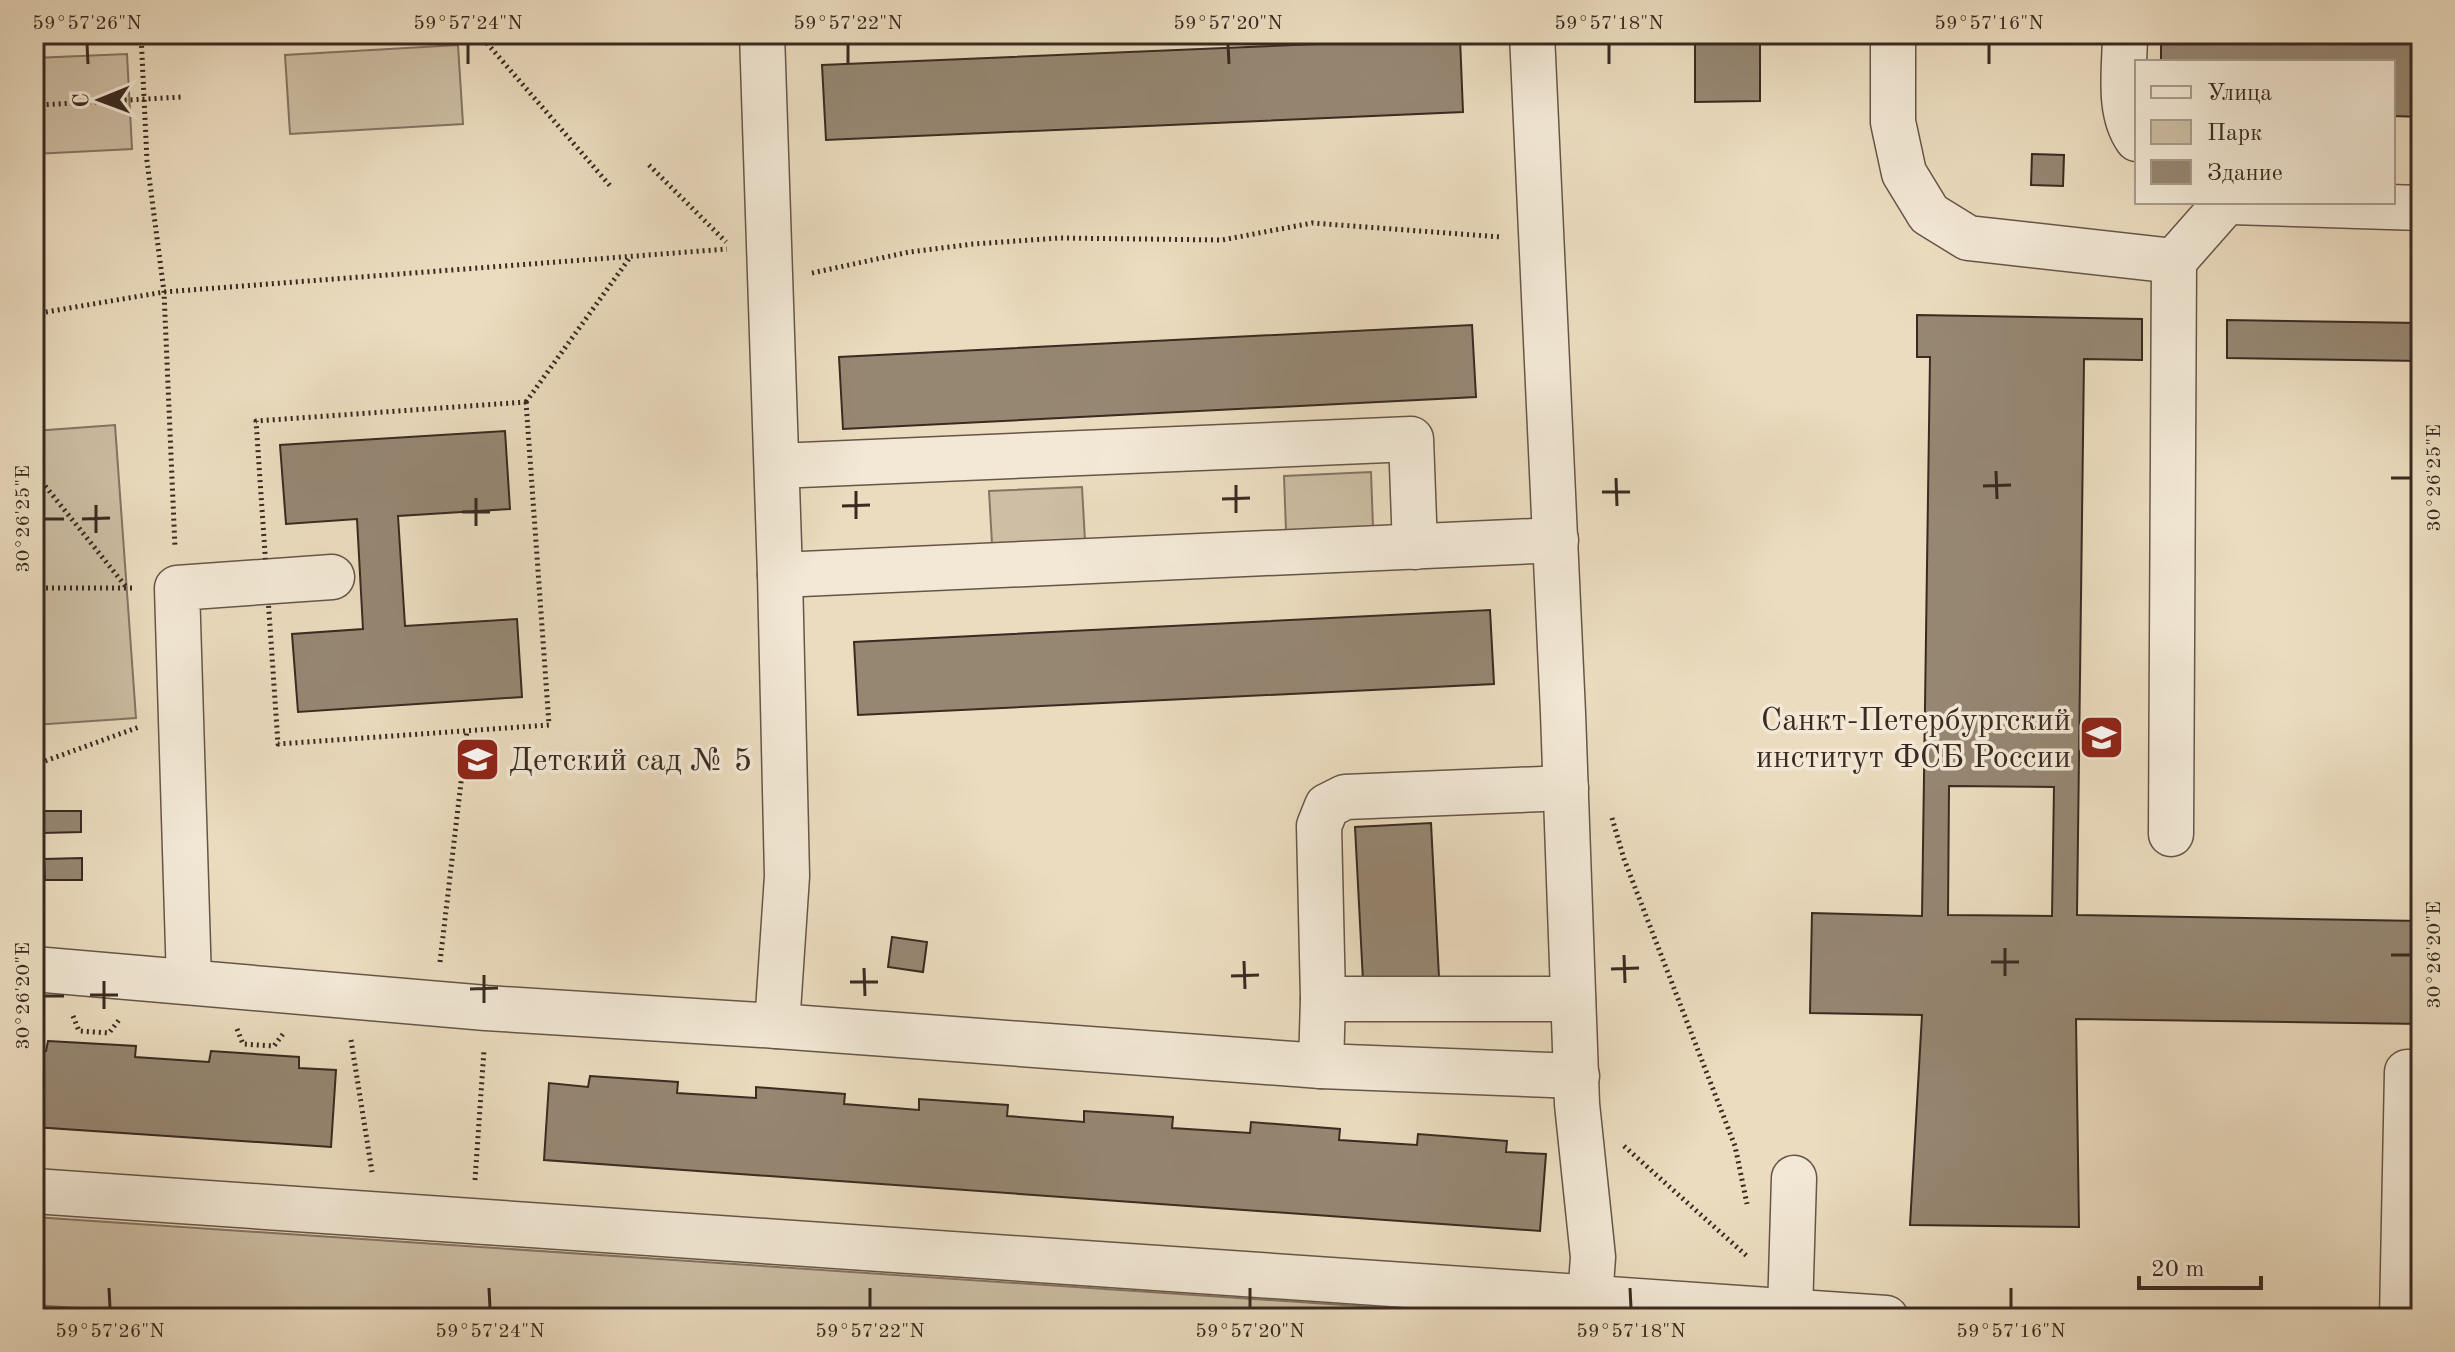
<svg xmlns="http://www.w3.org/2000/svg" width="2455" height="1352" font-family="'Old Standard TT',serif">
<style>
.green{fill:#cdbea4;stroke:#847462;stroke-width:2}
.building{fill:#968773;stroke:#3a2a21;stroke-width:2;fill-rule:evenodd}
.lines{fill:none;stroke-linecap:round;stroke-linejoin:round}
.minor-casing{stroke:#665648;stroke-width:47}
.path{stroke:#3a2a21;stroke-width:5;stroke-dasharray:2 4;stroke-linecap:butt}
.minor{stroke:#f2e8d5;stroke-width:44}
.ticks{fill:none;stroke:#3a2a21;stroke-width:3}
.labels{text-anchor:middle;stroke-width:7;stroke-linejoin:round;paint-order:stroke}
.poi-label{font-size:32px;fill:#3a2a21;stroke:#f2e8d5;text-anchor:end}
.neatline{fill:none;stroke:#3a2a21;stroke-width:3}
.ticks-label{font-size:20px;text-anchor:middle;fill:#3a2a21}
</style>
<rect width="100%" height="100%" fill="#ebdcbf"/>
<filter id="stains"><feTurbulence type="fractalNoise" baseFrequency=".0025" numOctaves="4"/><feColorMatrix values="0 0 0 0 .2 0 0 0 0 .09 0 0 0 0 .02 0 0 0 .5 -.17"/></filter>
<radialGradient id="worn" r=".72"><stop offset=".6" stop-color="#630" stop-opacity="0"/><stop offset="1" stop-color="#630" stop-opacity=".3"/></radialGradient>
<g class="green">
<polygon points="458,45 463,124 290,134 285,55"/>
<polygon points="127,54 132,149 34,154 34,58"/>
<polygon points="115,425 136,718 34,725 34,431"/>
<polygon points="1371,472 1373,527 1286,531 1284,476"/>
<polygon points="1082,487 1085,541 992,544 989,491"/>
<polygon points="34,1217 1521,1317 224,1318 34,1305"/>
</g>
<g class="building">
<polygon points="1695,34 1760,34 1760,101 1695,102"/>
<polygon points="2161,34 2421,34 2421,117 2393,116 2393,62 2161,62"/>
<polygon points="1460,38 1463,112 826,140 822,65"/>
<polygon points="2032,154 2064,155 2063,186 2031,185"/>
<path d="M1917,315L2142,319V360L2084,359L2077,915L2421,921V1024L2076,1019L2079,1227L1910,1225L1922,1015L1810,1013L1812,913L1922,916L1930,357H1917ZM1949,786L2054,787L2052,916L1948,915Z"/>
<polygon points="2227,320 2421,323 2421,361 2227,358"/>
<polygon points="1472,325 1476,397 843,429 839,357"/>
<polygon points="505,431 510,509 398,516 405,626 517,619 522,697 298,712 292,634 363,629 357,519 286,524 280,445"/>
<polygon points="1490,610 1494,684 858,715 854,642"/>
<polygon points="43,811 81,811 81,832 43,833"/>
<polygon points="1431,823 1439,977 1363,981 1355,827"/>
<polygon points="82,858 82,880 45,880 44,859"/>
<polygon points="892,937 927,942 923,972 888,967"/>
<polygon points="48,1041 136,1046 135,1057 209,1062 211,1051 299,1057 299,1068 336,1070 331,1147 34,1127 34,1051 46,1051"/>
<polygon points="590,1076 678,1082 677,1093 756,1098 756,1087 845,1094 844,1104 919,1110 919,1099 1008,1105 1007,1116 1084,1122 1084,1111 1173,1117 1172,1128 1250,1133 1251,1122 1340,1129 1339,1140 1417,1145 1418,1134 1507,1141 1506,1152 1546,1154 1540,1231 544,1160 549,1083 588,1087"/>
</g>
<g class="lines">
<defs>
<g id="minor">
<polyline points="762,34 780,575 787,876 777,1026"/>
<polyline points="1532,34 1563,713 1577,1104 1593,1257 1590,1299"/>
<polyline points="1893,34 1893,122 1904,173 1929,214 1968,238 2174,261 2226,202"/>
<path d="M2125,34C2125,67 2117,111 2137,139"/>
<polyline points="2232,202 2421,208"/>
<polyline points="777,466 1411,439 1415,547"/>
<polyline points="780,575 1556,540"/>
<polyline points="2171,834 2174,261"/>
<polyline points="34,969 486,1008 777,1026 1321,1066 1577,1076"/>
<polyline points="189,981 177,588 332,577"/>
<polyline points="1323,999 1573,999"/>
<polyline points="1321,1066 1323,999 1319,826 1327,806 1345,797 1566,788"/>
<polyline points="34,1191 1886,1318"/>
<polyline points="1790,1312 1794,1178"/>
<polyline points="2402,1318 2407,1072 2421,1072"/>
</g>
</defs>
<use href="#minor" class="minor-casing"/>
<g class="path">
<polyline points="141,34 147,161 164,292 175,548"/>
<polyline points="479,34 612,188"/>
<polyline points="34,96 39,105 182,97"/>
<polyline points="649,165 726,242"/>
<polyline points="812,273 909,252 973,244 1060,238 1222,240 1312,223 1501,237"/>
<polyline points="34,314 164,292 727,249"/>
<polygon points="526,402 549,725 278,744 256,421"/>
<polyline points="526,402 631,256"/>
<polyline points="34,472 127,588"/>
<polyline points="34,588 135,588"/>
<polyline points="34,765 139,727"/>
<polyline points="1612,818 1624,859 1735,1146 1747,1204"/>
<polyline points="440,962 467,731"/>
<polyline points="73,1016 79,1031 109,1033 119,1020"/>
<polyline points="237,1029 243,1044 274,1046 283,1034"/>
<polyline points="351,1040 372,1172"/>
<polyline points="1624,1146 1748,1257"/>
<polyline points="475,1180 484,1050"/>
</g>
<use href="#minor" class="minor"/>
</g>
<path class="ticks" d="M87,44L88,64M468,44V64M848,44V64M1228,44L1229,64M1609,44V64M1989,44V64M1996,471L1997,499M1616,478L1617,506M2391,478H2411M1236,485V513M1983,486L2011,485M856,491V519M1602,492H1630M476,498V526M1222,499L1250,498M96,505V533M842,506L870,505M462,512H490M44,519H64M82,519L110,518M2005,948V976M1624,955L1625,983M2391,955H2411M1244,961L1245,989M1991,962H2019M864,968L865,996M1611,969L1639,968M484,975V1003M1231,976L1259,975M104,981V1009M850,982H878M470,989L498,988M90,995H118M44,996H64M109,1288L110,1308M489,1288L490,1308M870,1288V1308M1250,1288V1308M1630,1288L1631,1308M2011,1288V1308"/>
<defs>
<symbol id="university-square" viewBox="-11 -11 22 22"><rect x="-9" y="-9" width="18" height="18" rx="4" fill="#8f2418" stroke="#f2e8d5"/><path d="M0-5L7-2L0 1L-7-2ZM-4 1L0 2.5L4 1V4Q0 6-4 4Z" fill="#fff"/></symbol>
<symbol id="school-square" viewBox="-11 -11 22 22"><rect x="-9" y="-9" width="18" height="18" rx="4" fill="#8f2418" stroke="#f2e8d5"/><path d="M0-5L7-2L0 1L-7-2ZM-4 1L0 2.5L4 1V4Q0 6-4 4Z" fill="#fff"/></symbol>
</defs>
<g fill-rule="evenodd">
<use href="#university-square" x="2076" y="712" width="51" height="51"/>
<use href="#school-square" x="452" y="734" width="51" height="51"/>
</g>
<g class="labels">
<g class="poi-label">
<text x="2071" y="730">Санкт-Петербургский<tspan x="2071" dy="37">институт ФСБ России</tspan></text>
<text x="509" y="770" text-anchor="start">Детский сад № 5</text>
</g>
</g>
<rect width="2455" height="1352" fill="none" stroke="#ebdcbf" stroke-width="88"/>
<rect x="2135" y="60" width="260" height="144" fill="#f2e8d5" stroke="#a89c8d" stroke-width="2"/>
<rect x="2151" y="86" width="40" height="12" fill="#f2e8d5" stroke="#a89c8d" stroke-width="2"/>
<text x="2207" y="100" font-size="24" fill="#3a2a21">Улица</text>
<rect x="2151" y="120" width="40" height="24" fill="#cdbea4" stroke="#a89c8d" stroke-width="2"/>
<text x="2207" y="140" font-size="24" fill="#3a2a21">Парк</text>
<rect x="2151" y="160" width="40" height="24" fill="#968773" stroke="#a89c8d" stroke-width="2"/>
<text x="2207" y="180" font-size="24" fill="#3a2a21">Здание</text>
<g transform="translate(100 100) rotate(269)" stroke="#f2e8d5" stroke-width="6" paint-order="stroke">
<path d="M0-6L14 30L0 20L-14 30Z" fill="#3a2a21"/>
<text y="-12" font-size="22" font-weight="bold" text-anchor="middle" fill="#3a2a21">С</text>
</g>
<path d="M2139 1276v12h122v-12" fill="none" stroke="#3a2a21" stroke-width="4"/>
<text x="2151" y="1276" font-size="24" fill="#3a2a21" stroke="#f2e8d5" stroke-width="6" paint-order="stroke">20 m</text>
<rect x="44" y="44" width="2367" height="1264" class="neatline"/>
<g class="ticks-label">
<text x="87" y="29">59°57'26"N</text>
<text x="468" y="29">59°57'24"N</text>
<text x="848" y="29">59°57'22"N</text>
<text x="1228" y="29">59°57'20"N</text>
<text x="1609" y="29">59°57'18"N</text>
<text x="1989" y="29">59°57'16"N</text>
<text transform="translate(2433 478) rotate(-90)" y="7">30°26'25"E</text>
<text transform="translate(22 519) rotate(-90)" y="7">30°26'25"E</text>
<text transform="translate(2433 955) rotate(-90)" y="7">30°26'20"E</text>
<text transform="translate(22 996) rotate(-90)" y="7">30°26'20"E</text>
<text x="110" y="1337">59°57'26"N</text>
<text x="490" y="1337">59°57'24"N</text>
<text x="870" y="1337">59°57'22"N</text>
<text x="1250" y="1337">59°57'20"N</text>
<text x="1631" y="1337">59°57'18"N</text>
<text x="2011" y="1337">59°57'16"N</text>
</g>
<rect width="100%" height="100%" filter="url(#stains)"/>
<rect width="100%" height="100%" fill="url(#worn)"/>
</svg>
